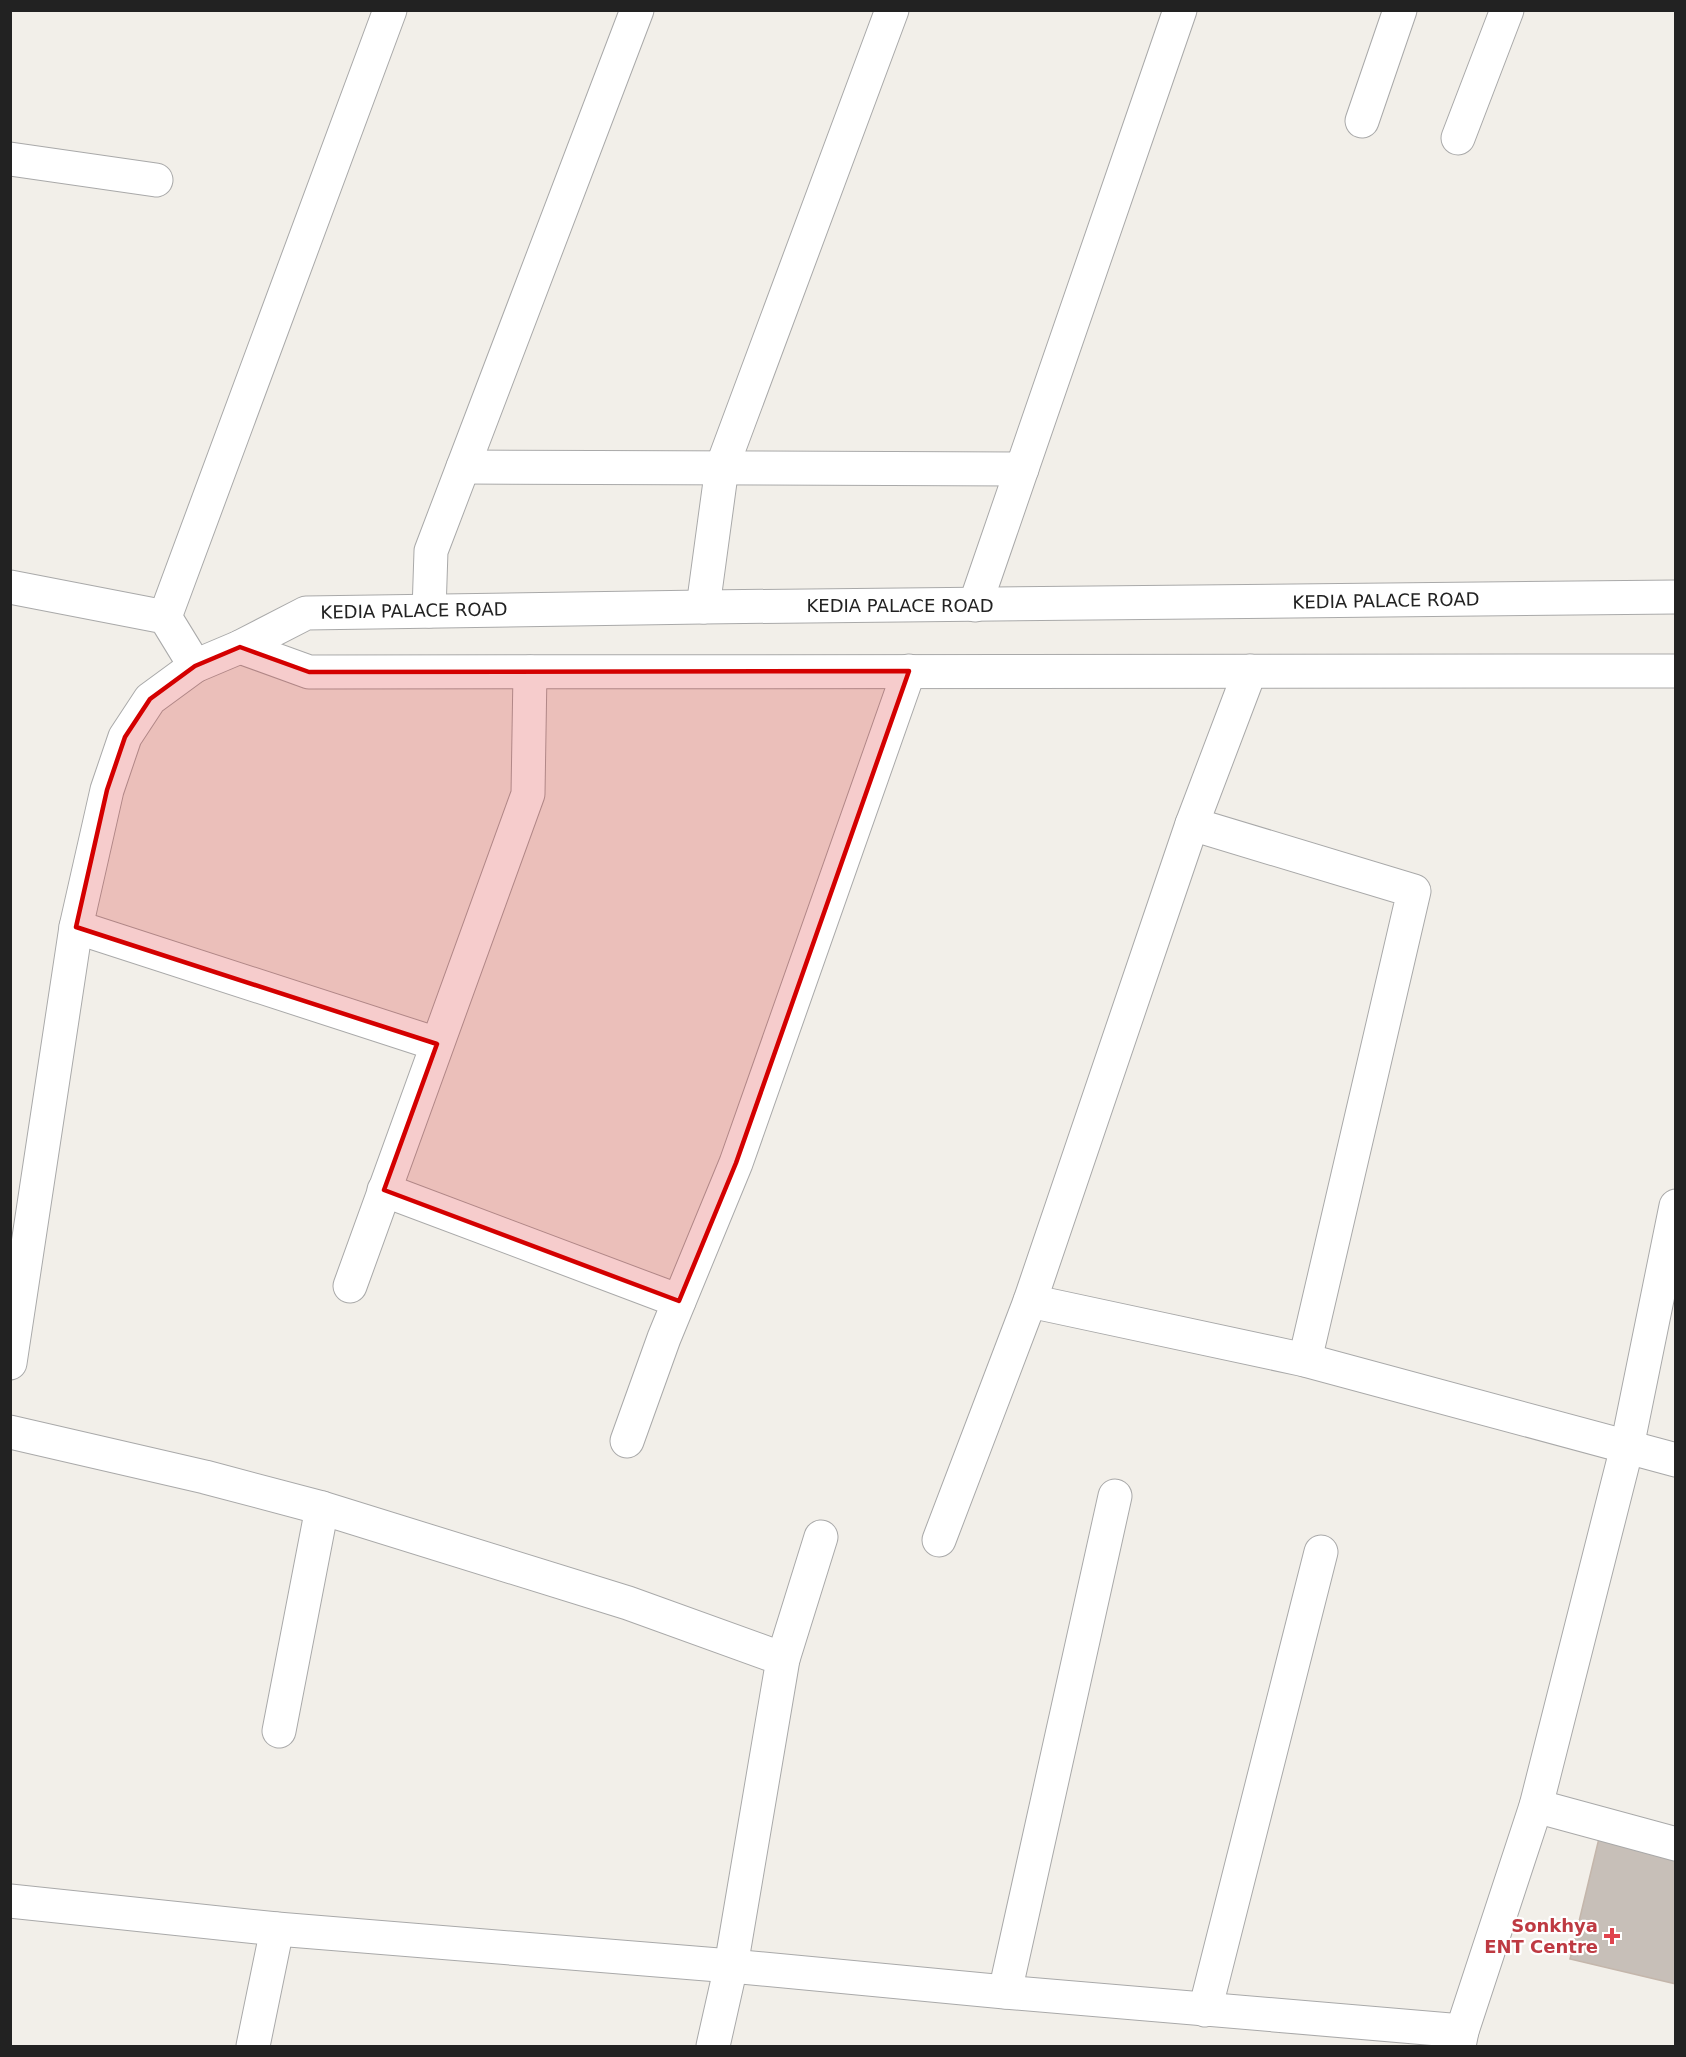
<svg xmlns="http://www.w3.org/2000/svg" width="1686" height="2057" font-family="'DejaVu Sans',sans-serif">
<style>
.building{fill:#c7bfb8;stroke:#c4b6ab;stroke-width:1.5}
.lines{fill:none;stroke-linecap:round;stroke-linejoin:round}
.minor-casing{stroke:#a9a9a9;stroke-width:35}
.tertiary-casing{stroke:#a9a9a9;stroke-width:35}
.minor{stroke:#fff;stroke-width:33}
.tertiary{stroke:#fff;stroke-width:33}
.marked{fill:#d40000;fill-opacity:0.2;stroke:#d40000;stroke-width:4.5;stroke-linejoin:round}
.health-dot{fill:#e0444e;stroke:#fff;stroke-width:2}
.labels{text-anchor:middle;stroke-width:4.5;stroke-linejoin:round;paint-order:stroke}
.street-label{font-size:18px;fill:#222;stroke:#fff}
.health-label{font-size:18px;font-weight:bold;fill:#be3a42;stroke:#fff;text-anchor:end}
</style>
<rect width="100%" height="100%" fill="#f2efe9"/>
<polygon class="building" points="1601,1830 1676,1847 1676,1984 1570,1959"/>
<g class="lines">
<defs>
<g id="minor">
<polyline points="1362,121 1400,10"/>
<polyline points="1458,138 1507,10"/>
<polyline points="10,159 156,180"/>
<polyline points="463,467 1022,469"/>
<polyline points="10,587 165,617 195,666"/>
<polyline points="975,605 1180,10"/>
<polyline points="703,607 722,467 892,10"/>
<polyline points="429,611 431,551 637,10"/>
<polyline points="165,617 390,10"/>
<polyline points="1192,824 1414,891 1305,1360"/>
<polyline points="76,927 437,1044"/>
<polyline points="384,1190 679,1301"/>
<polyline points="350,1286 528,794 530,672"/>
<polyline points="1030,1301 1305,1360 1676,1460"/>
<polyline points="10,1432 205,1477 322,1508 628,1603 783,1659 731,1966 713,2046"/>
<polyline points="627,1441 664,1338 736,1163 909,671"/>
<polyline points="939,1540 1030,1301 1192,824 1250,671"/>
<polyline points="783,1659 821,1537"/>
<polyline points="279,1731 322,1508"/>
<polyline points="1536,1806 1676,1844"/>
<polyline points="1005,1992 1115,1496"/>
<polyline points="1205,2010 1321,1552"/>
<polyline points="253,2046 277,1929"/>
</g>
<g id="tertiary">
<polyline points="240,647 309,672 1676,671"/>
<polyline points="10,1363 76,927 107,790 125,737 150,699 195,666 240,647 306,613 703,607 1676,597"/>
<polyline points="10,1901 277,1929 731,1966 1005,1992 1462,2031"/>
<polyline points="1459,2046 1462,2031 1536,1806 1627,1447 1676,1206"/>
</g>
</defs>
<use href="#minor" class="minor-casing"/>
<use href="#tertiary" class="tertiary-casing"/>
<use href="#minor" class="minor"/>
<use href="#tertiary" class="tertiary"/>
</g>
<path class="marked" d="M240,647L309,672L909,671L736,1163L679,1301L384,1190L437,1044L76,927L107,790L125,737L150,699L195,666Z"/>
<path class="health-dot" d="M1609 1927h6v6h6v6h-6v6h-6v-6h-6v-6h6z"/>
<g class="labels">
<g class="street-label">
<text transform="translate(1386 601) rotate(-1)" y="6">KEDIA PALACE ROAD</text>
<text x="900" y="612">KEDIA PALACE ROAD</text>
<text transform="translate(414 611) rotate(-1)" y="6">KEDIA PALACE ROAD</text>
</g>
<g class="health-label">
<text x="1598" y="1932">Sonkhya<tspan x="1598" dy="21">ENT Centre</tspan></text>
</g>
</g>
<rect width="1686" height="2057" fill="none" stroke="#222222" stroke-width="24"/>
</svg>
